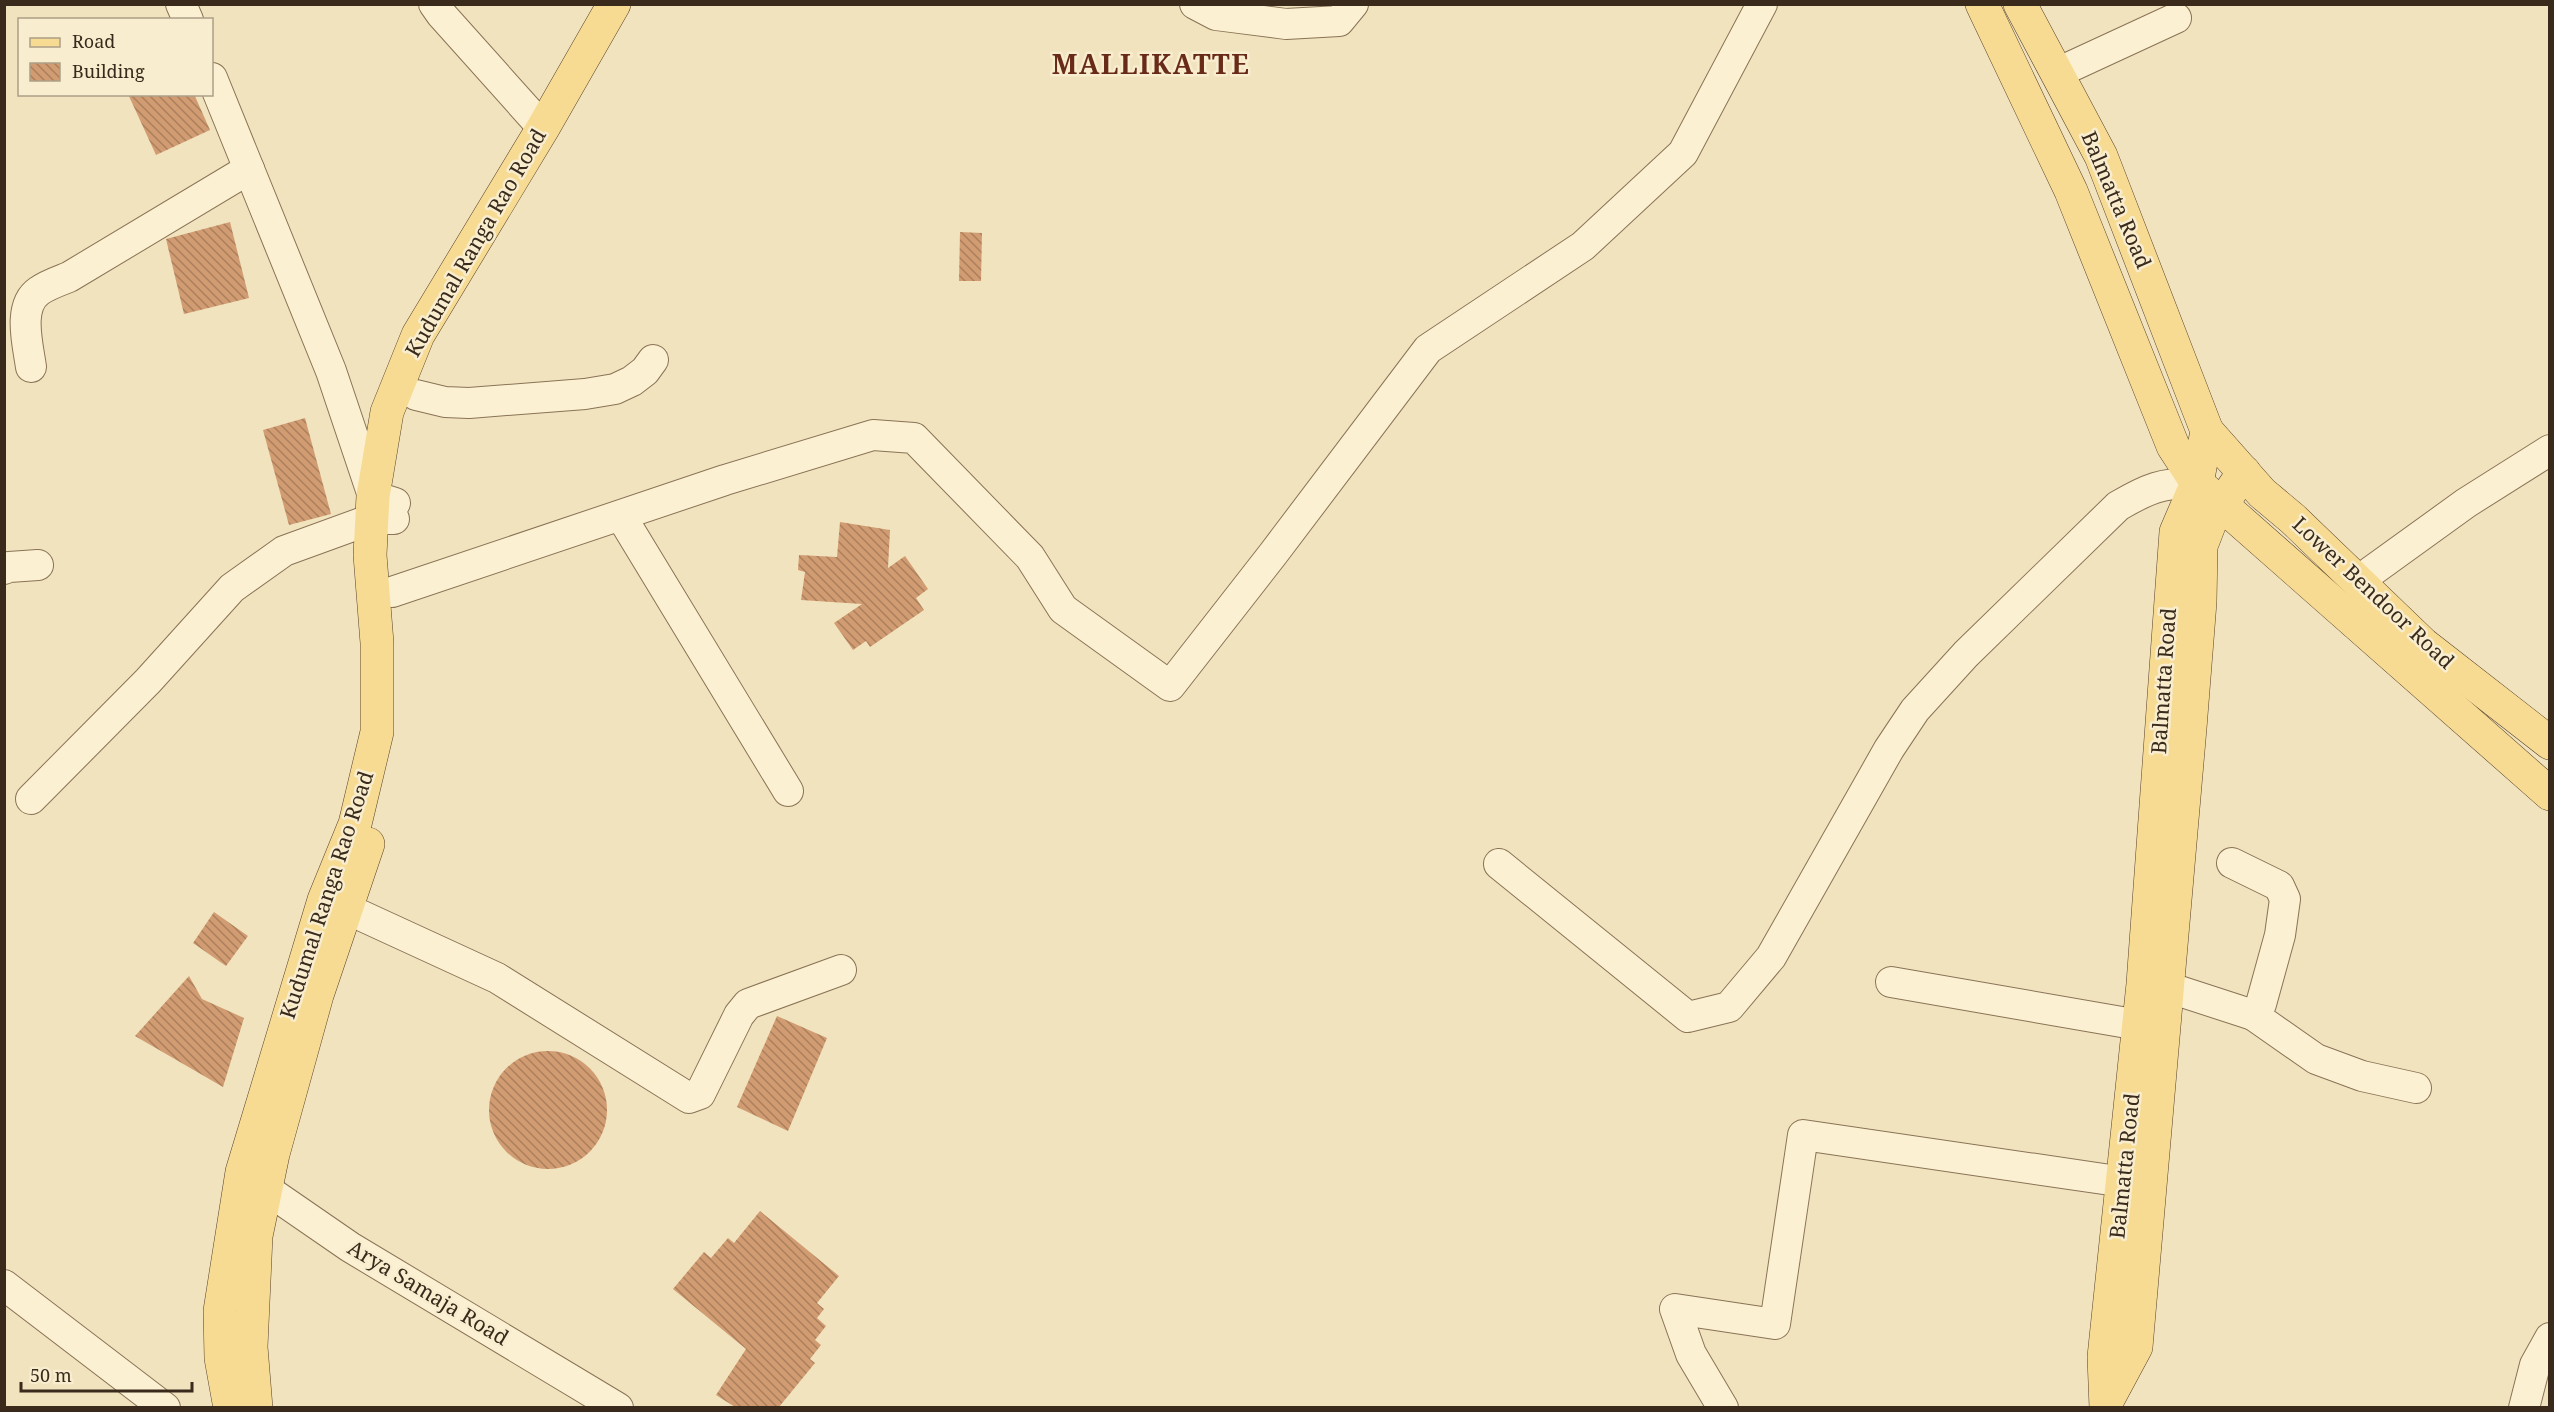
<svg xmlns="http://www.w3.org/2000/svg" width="2554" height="1412" font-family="'Noto Serif',serif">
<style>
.building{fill:url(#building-back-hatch)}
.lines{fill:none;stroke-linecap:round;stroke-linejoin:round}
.minor-casing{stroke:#8a7356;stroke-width:32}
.major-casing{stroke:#58412b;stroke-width:34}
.minor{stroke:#fbf0d2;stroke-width:30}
.major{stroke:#f7db93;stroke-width:33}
.labels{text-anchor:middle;stroke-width:5;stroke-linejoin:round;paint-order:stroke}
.street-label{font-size:21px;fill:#392a1b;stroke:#f8edcf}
.district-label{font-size:27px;font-weight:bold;letter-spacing:1.5px;fill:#682b18;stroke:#f8edcf}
</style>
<defs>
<pattern id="building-back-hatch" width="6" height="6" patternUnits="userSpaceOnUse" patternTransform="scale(1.5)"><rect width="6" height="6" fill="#d29c72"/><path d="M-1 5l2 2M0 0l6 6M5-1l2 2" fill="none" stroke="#ab7f5d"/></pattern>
</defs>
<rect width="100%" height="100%" fill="#f1e3be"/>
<g class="building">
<polygon points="128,94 194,94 210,130 156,155"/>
<polygon points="230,222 249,298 184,314 166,239"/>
<polygon points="960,232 982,233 981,281 959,281"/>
<polygon points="305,418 331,514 289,525 263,430"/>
<polygon points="840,522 890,530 888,568 905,556 928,589 916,598 924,610 870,647 866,641 853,650 834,623 862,604 801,600 805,572 798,570 799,555 837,557"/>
<polygon points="214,912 248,936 226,966 193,943"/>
<polygon points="189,976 202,999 244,1018 223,1087 135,1036"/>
<polygon points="777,1016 827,1038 788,1131 737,1107"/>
<circle cx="548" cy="1110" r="59"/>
<polygon points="760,1211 839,1276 817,1303 824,1309 817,1318 826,1326 815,1340 821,1345 810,1359 815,1363 779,1407 735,1407 716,1395 746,1349 673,1289 704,1252 711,1258 728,1238 734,1243"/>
</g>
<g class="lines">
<defs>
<g id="minor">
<polyline points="181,4 188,20"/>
<polyline points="434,4 441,14 543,128"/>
<polyline points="1195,4 1216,15 1286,24 1339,21 1353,4"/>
<polyline points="2057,73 2176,18"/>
<polyline points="212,78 331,371 373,496 395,503"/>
<path d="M31,367C28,345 17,306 39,291C47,285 59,281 69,277L249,169"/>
<polyline points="416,395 445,402 469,403 585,394 615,389 632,381 645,371 653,360"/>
<polyline points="621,516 788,791"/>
<polyline points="4,569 9,567 38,565"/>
<polyline points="2358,581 2466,503 2550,450"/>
<polyline points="392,592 725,480 873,435 914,438 1030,557 1063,609 1170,686 1273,554 1428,349 1583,246 1683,153 1762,4"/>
<polyline points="31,799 148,681 232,588 284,551 372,519 394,519"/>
<path d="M1499,864L1688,1017L1729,1007L1771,957L1889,749L1915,710L1966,654L2118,506C2147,489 2163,482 2197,483"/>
<polyline points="347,909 497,978 689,1098 700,1094 739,1015 748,1004 841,970"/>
<polyline points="1891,982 2139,1025"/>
<polyline points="2143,984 2167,987 2253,1015 2261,1004 2280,935 2285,899 2279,886 2232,863"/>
<polyline points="2253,1015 2316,1059 2362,1076 2416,1088"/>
<polyline points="247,1176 350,1247 618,1408"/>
<polyline points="4,1285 165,1408"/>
<polyline points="1723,1408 1691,1354 1675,1309 1775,1324 1803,1135 2124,1182"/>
<polyline points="2524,1408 2535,1365 2550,1338"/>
</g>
<g id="major">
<polyline points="1982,4 2071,191 2173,446 2197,483 2550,794"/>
<polyline points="2020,4 2101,156 2207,431 2197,483 2176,532 2143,984 2104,1357 2106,1408"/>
<polyline points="2207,431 2262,493 2293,519 2423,644 2550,743"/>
<polyline points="2107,1401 2136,1347 2190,728 2200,602 2201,546 2211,520 2244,472"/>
<polyline points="230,1408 221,1358 220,1311 242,1172 324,900 355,824 377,732 377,643 370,555 373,496 387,412 418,335 543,128 614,4"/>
<polyline points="256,1408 251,1347 256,1236 273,1154 317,995 368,844"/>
</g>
</defs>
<use href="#minor" class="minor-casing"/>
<use href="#major" class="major-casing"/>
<use href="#minor" class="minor"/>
<use href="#major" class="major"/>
</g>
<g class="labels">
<g class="street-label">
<text transform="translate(2116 200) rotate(67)" y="7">Balmatta Road</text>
<text transform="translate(476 243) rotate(-60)" y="7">Kudumal Ranga Rao Road</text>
<text transform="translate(2373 593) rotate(43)" y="7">Lower Bendoor Road</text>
<text transform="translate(2164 681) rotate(-86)" y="7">Balmatta Road</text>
<text transform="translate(327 895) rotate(-72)" y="7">Kudumal Ranga Rao Road</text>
<text transform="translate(2125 1166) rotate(-84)" y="7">Balmatta Road</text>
<text transform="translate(428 1293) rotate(31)" y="7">Arya Samaja Road</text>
</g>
<g class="district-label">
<text x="1151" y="74">MALLIKATTE</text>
</g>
</g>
<rect width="2554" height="1412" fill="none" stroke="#392a1b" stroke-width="12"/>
<rect x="18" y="18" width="195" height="78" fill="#f8edcf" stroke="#ac9f87" stroke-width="1.5"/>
<rect x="30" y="38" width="30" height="9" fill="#f7db93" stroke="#ac9f87" stroke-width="1.5"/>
<text x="72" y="48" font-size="18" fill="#392a1b">Road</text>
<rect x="30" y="63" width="30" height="18" fill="url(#building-back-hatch)" stroke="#ac9f87" stroke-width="1.5"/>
<text x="72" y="78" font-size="18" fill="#392a1b">Building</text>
<path d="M21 1382v9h171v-9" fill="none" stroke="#392a1b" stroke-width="3"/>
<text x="30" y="1382" font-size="18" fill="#392a1b" stroke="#f8edcf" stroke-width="4.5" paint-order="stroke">50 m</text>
</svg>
